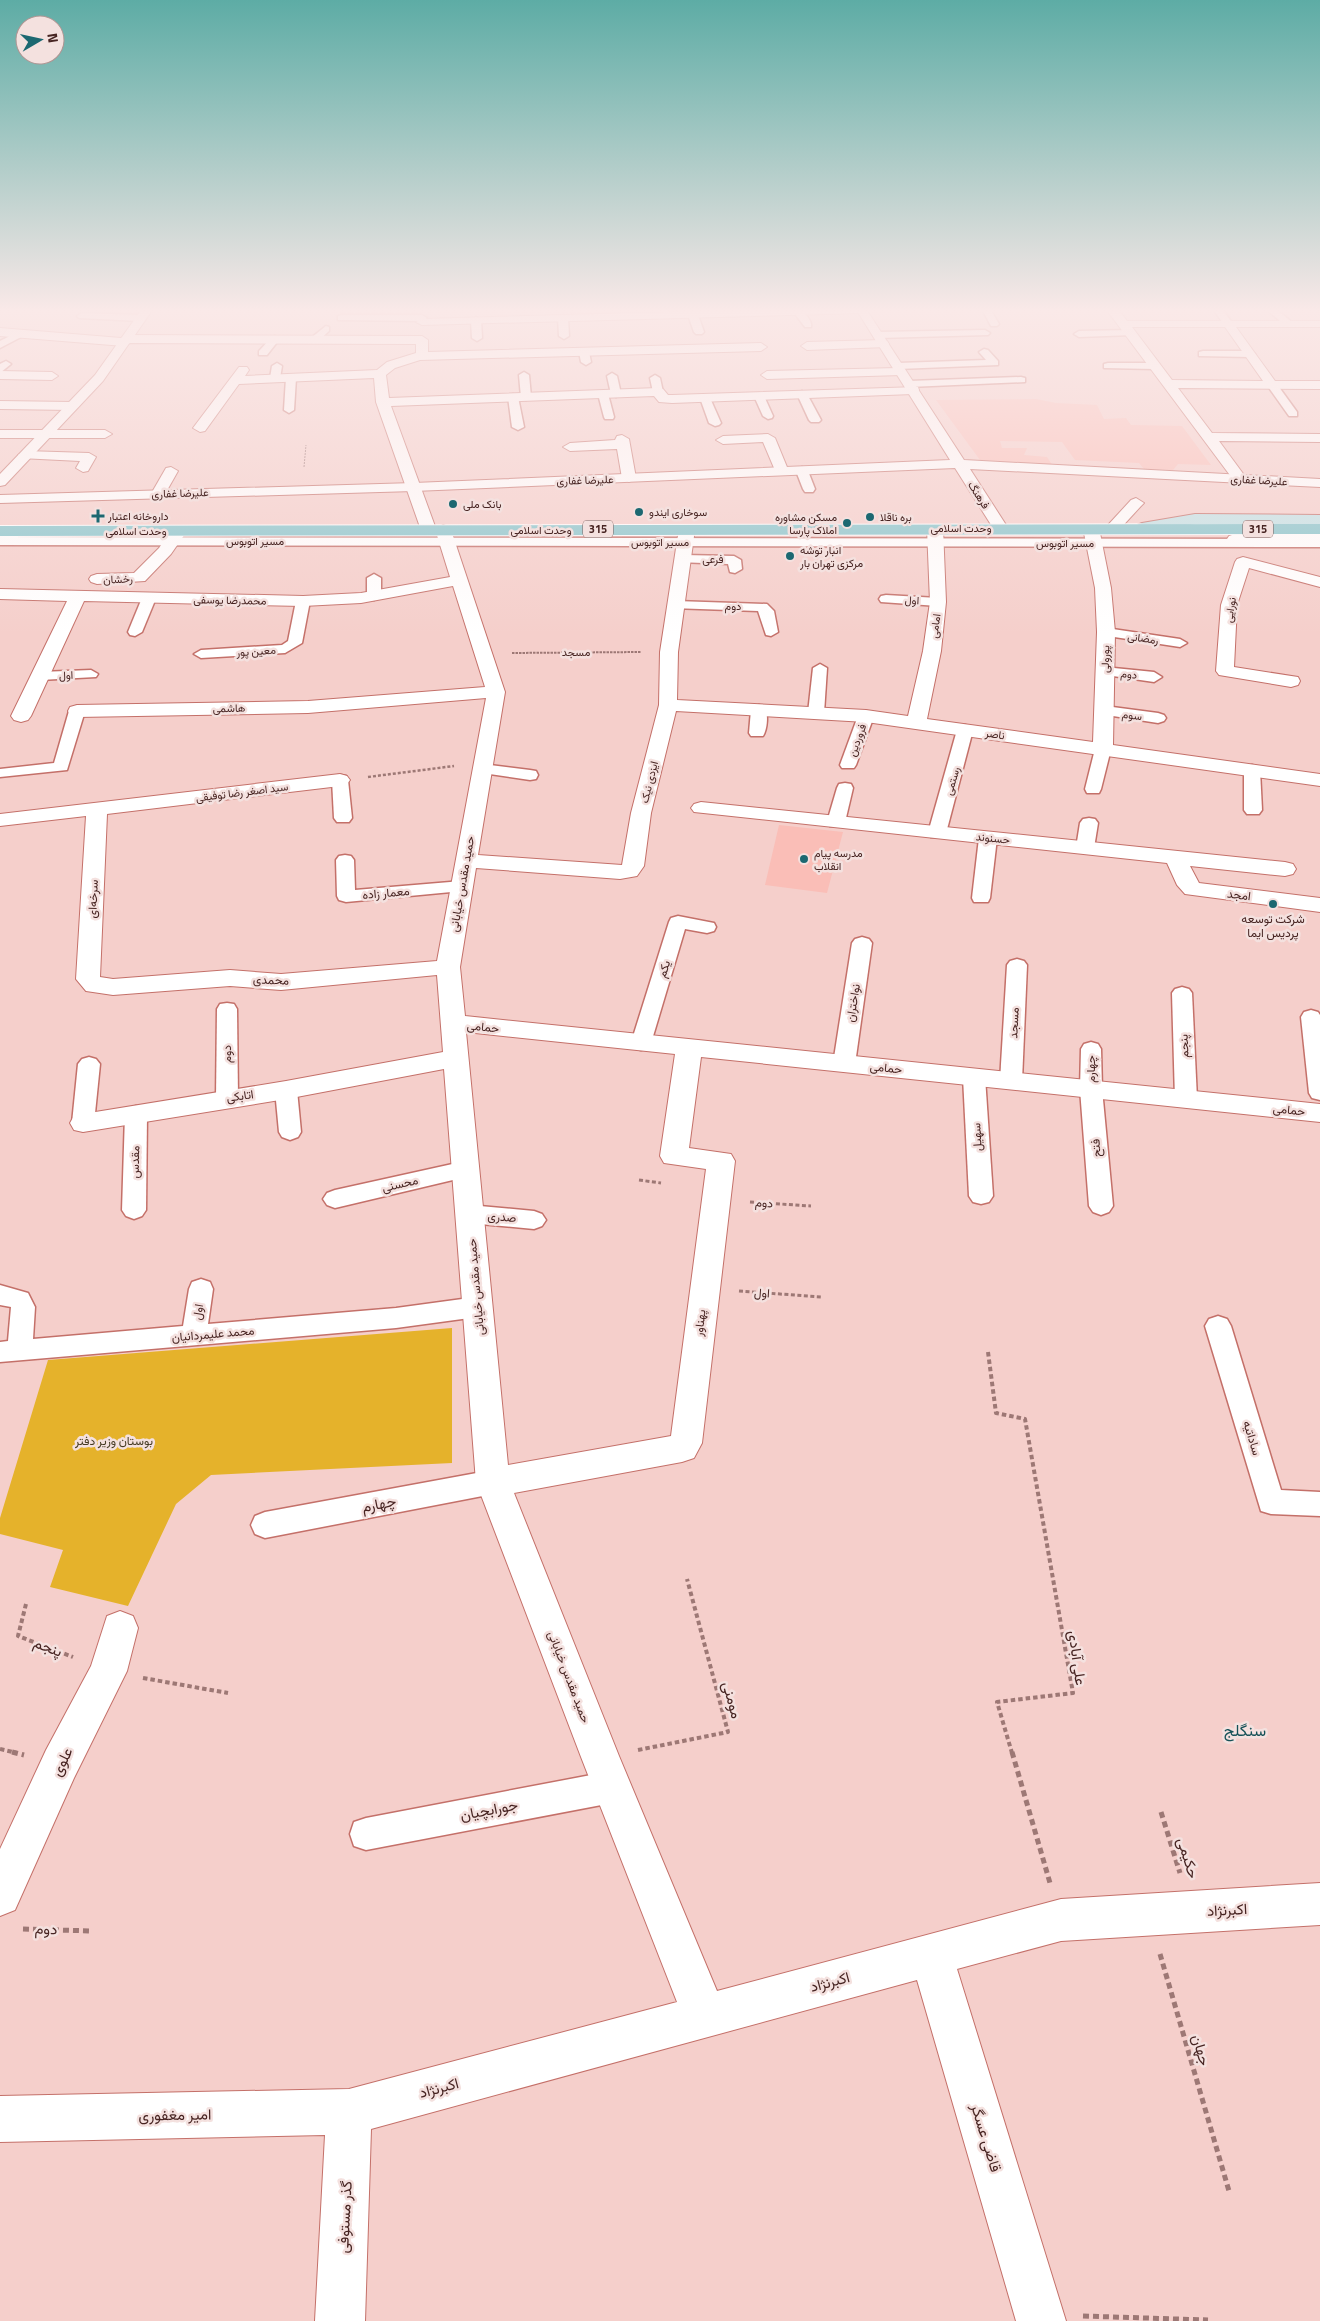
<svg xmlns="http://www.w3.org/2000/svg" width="1320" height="2321" font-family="'Titillium Web',Vazirmatn,sans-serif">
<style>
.built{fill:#fabeb7}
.green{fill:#e5b22b}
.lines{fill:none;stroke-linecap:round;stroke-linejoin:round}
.service-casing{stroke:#c47069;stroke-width:3}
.minor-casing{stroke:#c47069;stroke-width:2}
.tertiary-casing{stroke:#c47069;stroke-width:2}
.secondary-casing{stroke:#c47069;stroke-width:2}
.primary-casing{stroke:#fff;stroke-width:2}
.path-far5{stroke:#9d7875;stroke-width:1;stroke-dasharray:2 1;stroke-linecap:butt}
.path-far4{stroke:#9d7875;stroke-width:2;stroke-dasharray:2.5 1;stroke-linecap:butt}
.path-far3{stroke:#9d7875;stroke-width:2.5;stroke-dasharray:3 2;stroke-linecap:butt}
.path-far2{stroke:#9d7875;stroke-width:3;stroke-dasharray:4 2.5;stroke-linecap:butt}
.path-far1{stroke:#9d7875;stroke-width:4;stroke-dasharray:4.5 3;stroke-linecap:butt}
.path{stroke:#9d7875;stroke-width:5;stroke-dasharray:6 4;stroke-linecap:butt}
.service{fill:#fff;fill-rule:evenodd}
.minor{fill:#fff;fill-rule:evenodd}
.tertiary{fill:#fff;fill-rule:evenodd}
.secondary{fill:#c2e2e6;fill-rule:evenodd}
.primary{fill:#86c5cc;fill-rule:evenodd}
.poi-dot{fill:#1c6871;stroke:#f4e1df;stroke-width:2}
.labels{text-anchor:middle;stroke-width:5;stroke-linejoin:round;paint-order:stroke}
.far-street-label{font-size:11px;fill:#472422;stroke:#f4e1df}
.far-poi-label{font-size:11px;fill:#472422;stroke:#f4e1df;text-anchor:start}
.shield{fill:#f4e1df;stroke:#7b5d5b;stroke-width:1}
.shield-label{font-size:11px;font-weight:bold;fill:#472422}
.street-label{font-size:12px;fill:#472422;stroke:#f4e1df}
.poi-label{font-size:12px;fill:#472422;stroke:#f4e1df}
.park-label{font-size:12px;fill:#453a22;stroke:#f4e1df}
.near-street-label{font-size:15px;fill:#472422;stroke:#f4e1df}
.near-neighbourhood-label{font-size:16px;fill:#155157;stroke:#f4e1df}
</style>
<rect width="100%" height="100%" fill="#f5cfcb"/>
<g class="built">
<polygon points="1036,399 1056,403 1097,405 1104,419 1126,418 1131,425 1182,426 1211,465 1178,464 1173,470 1144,469 1139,463 1075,460 1062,442 1000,441 1002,448 1027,448 1024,455 1047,457 1053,466 980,460 936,400"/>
<polygon points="779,825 843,832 827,893 765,885"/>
</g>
<polygon class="green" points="452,1328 452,1463 211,1475 176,1504 128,1606 50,1587 63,1550 0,1534 0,1518 48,1360"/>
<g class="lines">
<defs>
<g id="service">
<path d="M798,309C804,311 813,322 811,327H805L795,314L793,312Z"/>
<polygon points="982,309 990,309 999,324 997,326 991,326"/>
<polygon points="1213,309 1222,309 1233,324 1231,326 1225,326"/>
<polygon points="1266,309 1276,309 1294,324 1286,326"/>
<polygon points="693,312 698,315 704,332 702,334 696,334 694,332 688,315"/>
<polygon points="82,313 140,315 145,318 140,321 79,318 77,316"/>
<polygon points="341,315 422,315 427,318 422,321 338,320 338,316"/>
<polygon points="563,315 568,318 569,336 564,339 559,336 558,318"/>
<polygon points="476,317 481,320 482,338 477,341 472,338 471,320"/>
<polygon points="326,326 329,327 329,331 317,342 311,342 311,338"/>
<polygon points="985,330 990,333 988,335 878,338 873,335 878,332"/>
<polygon points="1130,330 1135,333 1133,335 1079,337 1074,334 1079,331"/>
<polygon points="20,331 25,334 23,336 0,348 0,341"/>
<polygon points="275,336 280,339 278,341 267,355 259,355 259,351 272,337"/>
<polygon points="584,349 589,352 591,362 586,365 581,362 579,352"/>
<polygon points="984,349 988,350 998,361 998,365 898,369 893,366 898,363 986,360 979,352"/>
<polygon points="1203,351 1250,351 1255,354 1250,357 1199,356 1199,352"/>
<polygon points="6,361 11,364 0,373 0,364"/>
<polygon points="277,363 282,366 280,378 275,381 270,378 272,366"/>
<polygon points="1108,363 1155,363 1160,366 1155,369 1104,368 1104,364"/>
<polygon points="524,372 529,375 531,397 526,400 521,397 519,375"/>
<polygon points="612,373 617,376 621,394 616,397 611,394 607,376"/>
<polygon points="291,375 296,378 294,410 289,413 284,410 286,378"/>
<polygon points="655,375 660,378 663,392 658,395 653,392 650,378"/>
<polygon points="1021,377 1025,378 1025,382 909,387 904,384 909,381"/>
<polygon points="1272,382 1276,383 1297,412 1297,416 1289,416 1267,385"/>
<polygon points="603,391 608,394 614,417 613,419 605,419 604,417 598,394"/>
<polygon points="802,391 807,394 821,420 819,422 811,422 809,420 797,394"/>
<polygon points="759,393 764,396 773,416 772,418 768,419 763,416 754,396"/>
<polygon points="513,394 518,397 524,427 518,430 512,427 508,397"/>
<polygon points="705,395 710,398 721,423 719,425 715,426 709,423 700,398"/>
<polygon points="802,467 808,471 815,489 813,492 805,492 803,489 796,471"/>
<polygon points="0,537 1320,539 1320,547 0,545"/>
<polygon points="683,555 734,556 741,560 742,569 735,573 730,572 728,564 678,562 676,559 678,556"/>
<polygon points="374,574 381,578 381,596 374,600 367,596 367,578"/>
<polygon points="149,594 156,598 142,632 135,636 130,635 128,632 142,598"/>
<polygon points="886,595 938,598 945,602 938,606 881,602 879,599 881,596"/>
<polygon points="303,597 310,601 302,643 285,653 201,658 194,654 201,650 282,645 288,641 296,601"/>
<polygon points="676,601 767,604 774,611 778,632 771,636 766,635 758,611 671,608 669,605"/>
<polygon points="1106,628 1180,639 1187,643 1180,647 1101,635 1099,632"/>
<polygon points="820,664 827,668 824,713 822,716 810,716 808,713 813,668"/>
<polygon points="1104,667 1154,672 1162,677 1154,682 1099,674 1097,671"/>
<polygon points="91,670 98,674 96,677 40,680 33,676 40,672"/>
<path d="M759,705L764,707C769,713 767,730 763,736H751L749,733L751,710L754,707Z"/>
<polygon points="77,706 82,708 85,711 67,770 0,777 0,769 54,763 69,711 72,708"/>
<polygon points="1105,706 1158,713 1164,715 1166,718 1164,721 1158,723 1100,714 1097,711 1100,708"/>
<polygon points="866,711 872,713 874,716 856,765 854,768 842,768 840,765 858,716 860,713"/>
<polygon points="965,725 971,727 973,730 946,833 943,837 931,837 928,833 957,730 959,727"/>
<polygon points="1103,744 1109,746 1111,749 1101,789 1099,793 1087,793 1085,789 1095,749 1097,746"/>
<polygon points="482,764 530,770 536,771 538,775 536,779 530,780 476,772 474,769 476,766"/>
<polygon points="1252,765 1258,767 1260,770 1262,810 1259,814 1247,814 1244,810 1244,770 1246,767"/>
<polygon points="340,775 346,776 348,780 352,818 349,822 337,822 334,818 332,780 334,776"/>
<polygon points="845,783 851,784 853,788 845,822 842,826 830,826 827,822 837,788 839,784"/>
<polygon points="1089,818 1095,819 1098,823 1094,848 1091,852 1079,852 1076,848 1080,823 1083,819"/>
<polygon points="988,833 994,834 997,838 990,898 988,902 974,902 972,898 979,838 982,834"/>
<polygon points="345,855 351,856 354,860 355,890 462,881 468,882 471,886 468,890 462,891 346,902 339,900 337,896 336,860 339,856"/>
<polygon points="678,916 714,923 716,927 714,931 707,933 685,929 651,1043 648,1048 641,1050 634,1048 631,1043 669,922 671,918"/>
<polygon points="862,937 869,939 872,943 855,1064 851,1069 844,1071 837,1069 833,1064 852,943 855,939"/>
<polygon points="1017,959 1024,961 1027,965 1022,1081 1019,1086 1011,1088 1003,1086 1000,1081 1007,965 1010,961"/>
<polygon points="1182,987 1189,989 1192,993 1197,1099 1194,1104 1186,1106 1178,1104 1175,1099 1172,993 1175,989"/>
<polygon points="227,1003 234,1004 237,1009 238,1098 235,1103 227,1105 219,1103 216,1098 217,1009 220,1004"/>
<polygon points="1311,1010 1318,1012 1320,1015 1320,1100 1312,1098 1309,1093 1301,1017 1304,1012"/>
<polygon points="1091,1042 1098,1044 1101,1049 1102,1089 1113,1206 1109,1212 1101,1215 1093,1212 1089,1206 1080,1089 1081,1049 1084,1044"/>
<polygon points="89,1057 96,1059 100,1064 94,1123 91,1128 83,1131 75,1128 72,1123 78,1064 82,1059"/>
<polygon points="974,1070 981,1072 985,1077 993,1196 989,1202 981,1204 973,1202 969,1196 963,1077 967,1072"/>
<polygon points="286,1083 294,1085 297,1090 301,1132 298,1137 290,1140 282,1137 279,1132 275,1090 278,1085"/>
<polygon points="136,1106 144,1109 147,1114 146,1210 142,1216 134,1219 126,1216 122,1210 125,1114 128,1109"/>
<polygon points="466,1161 474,1163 477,1169 474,1175 335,1208 327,1205 323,1199 327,1193 335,1190"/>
<polygon points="469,1205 534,1211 542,1214 546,1220 542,1226 534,1229 469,1223 461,1220 457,1214 461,1208"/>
<polygon points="201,1279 210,1282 213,1289 208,1324 396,1308 477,1297 486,1300 489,1307 486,1314 477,1317 396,1328 0,1362 0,1342 8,1341 11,1307 0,1305 0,1285 28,1293 35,1307 33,1339 183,1326 189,1289 192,1282"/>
<polygon points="1218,1316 1227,1319 1231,1326 1281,1490 1320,1492 1320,1516 1271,1514 1261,1511 1205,1326 1209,1319"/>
<polygon points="493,1470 503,1473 507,1482 503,1491 493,1494 265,1538 255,1534 251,1525 255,1516 265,1512"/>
<polygon points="612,1771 623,1776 628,1787 623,1798 612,1803 366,1850 354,1846 350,1834 354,1822 366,1818"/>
</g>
<g id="minor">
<polygon points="784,309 868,310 862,313 422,325 416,322 422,319"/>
<path d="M1106,309H1118L1127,321H1320V327H1236L1275,381H1320V389L1178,388L1212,433L1320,434V442L1219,441L1247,479L1240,483L1235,482ZM1132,327H1225L1263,381L1172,380Z"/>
<path d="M0,328L121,338L126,335L422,336L428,340V352L761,343L767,347L761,351L420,360L395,368L386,375L389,398L658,388L663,389L668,395H672L918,387L919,390L918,393L913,394L672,403L659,402L654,396L391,406L436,529L443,525L448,527L451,530L505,692L478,855L622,865L631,813L659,705L660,652L679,529L682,526H692L695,529L678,652L677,700L866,710L908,716L923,651L930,602L927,528L930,525H940L943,528L946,602L941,651L927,719L1093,742L1097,632L1095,588L1083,528L1086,525H1096L1099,528L1111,588L1115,632L1113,745L1320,774V786L866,722L676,711L651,813L644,866L637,876L620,879L476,868L460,967L465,1016L1320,1104V1122L701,1057L689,1148L731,1154L735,1161L702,1443L694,1458L682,1462L514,1493L619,1756L717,1991L1061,1899L1320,1883V1925L1061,1941L957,1969L1066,2321H1016L917,1980L371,2129L365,2321H315L325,2135L0,2142V2096L349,2089L677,2002L581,1757L476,1482L444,1069L286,1099L83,1132L74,1130L70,1123L74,1116L83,1114L286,1081L443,1052L437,975L281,990L230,986L113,995L86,991L76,979L86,816L0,826V814L340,774L347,776L350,780L347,784L340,786L107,814L100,977L113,979L230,970L281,974L437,961L486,698L308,713L77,717L70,715L68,711L70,707L77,705L308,701L485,687L453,586L361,603L303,606L84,601L31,716L28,720L21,722L14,720L11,716L67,601L0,599V589L303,596L361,593L450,577L436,532L429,535L424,533L421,530L376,402L374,378L239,384L205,431L200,432L193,428L239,367H247L249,370L245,376L377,370L387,362L416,353V344L130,343L124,346L0,336ZM466,1032L675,1054L660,1156L664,1163L706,1169L671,1436L508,1465Z"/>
<polygon points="883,340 887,341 889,344 887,347 807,350 801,346 807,342"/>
<polygon points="898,368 902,369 904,372 902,375 767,379 761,375 767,371"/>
<polygon points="0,371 52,372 58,376 52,380 0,379"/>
<polygon points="0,401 72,402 79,406 72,410 0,409"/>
<polygon points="0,430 105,430 112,434 105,438 0,438"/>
<polygon points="768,434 775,438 789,472 787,475 777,475 763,442 723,444 716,440 723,436"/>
<polygon points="622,435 629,439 636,478 629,482 622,478 617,449 570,451 563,447 570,443 615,440 617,436"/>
<polygon points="25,451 89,453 96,457 88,471 83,472 76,468 80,461 20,458 18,455"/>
<polygon points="171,467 178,471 165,494 163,497 153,497 151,494 166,468"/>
<polygon points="1136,498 1144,503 1141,506 1118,531 1108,531 1105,528 1108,525 1131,500"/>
<polygon points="179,526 185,528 187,531 171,554 145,581 97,584 91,582 89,579 91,576 97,574 134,573 159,548 173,528"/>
<polygon points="1243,557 1320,577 1320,587 1249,568 1237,605 1234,667 1298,677 1300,681 1298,685 1291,687 1219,675 1216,671 1221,605 1235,562 1237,559"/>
<polygon points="701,802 1285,862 1293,864 1296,869 1293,874 1285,876 1190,866 1199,883 1320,898 1320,912 1185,894 1177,885 1167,863 694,812 691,808 694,804"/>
<polygon points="120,1611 133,1616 138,1628 127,1671 74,1778 15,1910 0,1916 0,1849 46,1750 91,1666 107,1616"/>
</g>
<g id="tertiary">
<polygon points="142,309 153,309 103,381 5,485 0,486 0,474 95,375"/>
<polygon points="856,309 866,309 964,460 1320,479 1320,487 970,469 1008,528 1005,531 995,531 955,468 414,491 0,503 0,495 414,483 950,460"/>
<polygon points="1235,534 1320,534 1320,544 1229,542 1227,539 1229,536"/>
</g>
<polygon id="secondary" points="1195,514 1320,515 1320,525 1195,524 1142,533 1137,531 1134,528 1137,525 1142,523"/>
<polygon id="primary" points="1320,524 1320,534 0,536 0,526"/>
</defs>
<use href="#service" class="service-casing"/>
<use href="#minor" class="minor-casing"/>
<use href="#tertiary" class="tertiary-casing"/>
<use href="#secondary" class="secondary-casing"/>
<use href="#primary" class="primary-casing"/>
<polyline class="path-far5" points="304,467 306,445"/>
<polyline class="path-far4" points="512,653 641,652"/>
<polyline class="path-far3" points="368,777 454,766"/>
<g class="path-far2">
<polyline points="639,1180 661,1183"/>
<polyline points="750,1202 811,1206"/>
<polyline points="739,1291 821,1297"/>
</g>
<g class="path-far1">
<polyline points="988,1352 996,1413 1025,1419 1073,1693 997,1702 1012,1753"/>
<polyline points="26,1604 18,1636 73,1657"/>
<polyline points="143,1678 228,1693"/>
<polyline points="0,1749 17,1753"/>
<polyline points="638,1750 728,1732 687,1579"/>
</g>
<g class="path">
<polyline points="12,1752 24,1755"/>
<polyline points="1012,1752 1050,1883"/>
<polyline points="1161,1812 1180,1873"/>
<polyline points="23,1929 92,1931"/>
<polyline points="1160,1954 1229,2191"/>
<polyline points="1083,2316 1208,2320"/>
</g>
<use href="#service" class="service"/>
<use href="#minor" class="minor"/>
<use href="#tertiary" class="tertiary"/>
<use href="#secondary" class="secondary"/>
<use href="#primary" class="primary"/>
</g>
<linearGradient id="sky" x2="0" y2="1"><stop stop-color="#5daca5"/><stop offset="0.49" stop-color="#fae9e8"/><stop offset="1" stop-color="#fae9e8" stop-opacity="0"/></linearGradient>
<rect width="1320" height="634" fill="url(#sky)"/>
<g class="poi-dot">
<circle cx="453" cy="504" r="5"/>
<circle cx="639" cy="512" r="5"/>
<path d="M95.5 508.5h5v5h5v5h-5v5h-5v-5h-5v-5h5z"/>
<circle cx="870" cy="517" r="5"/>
<circle cx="847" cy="523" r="5"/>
<circle cx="790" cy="556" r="5"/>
<circle cx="804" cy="859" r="5"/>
<circle cx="1273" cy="904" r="5"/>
</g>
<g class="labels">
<g class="far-street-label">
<text transform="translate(585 480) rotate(-2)" y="4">علیرضا غفاری</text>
<text transform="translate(1259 480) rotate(3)" y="4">علیرضا غفاری</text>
<text transform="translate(180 493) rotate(-2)" y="4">علیرضا غفاری</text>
<text transform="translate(979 495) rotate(57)" y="4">فرهنگ</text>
<text x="961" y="532">وحدت اسلامی</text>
<text x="541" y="534">وحدت اسلامی</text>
<text x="136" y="535">وحدت اسلامی</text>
<text x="255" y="545">مسیر اتوبوس</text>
<text x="660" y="546">مسیر اتوبوس</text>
<text x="1065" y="547">مسیر اتوبوس</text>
<text x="713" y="563">فرعی</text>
<text transform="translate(118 579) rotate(-2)" y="4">رخشان</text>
<text transform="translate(230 600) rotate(1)" y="4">محمدرضا یوسفی</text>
<text transform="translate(912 600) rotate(3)" y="4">اول</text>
<text transform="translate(733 606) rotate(1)" y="4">دوم</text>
<text transform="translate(1230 610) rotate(-81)" y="4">نورایی</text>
<text transform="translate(935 626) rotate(-83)" y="4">امامی</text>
<text transform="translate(1143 638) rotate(8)" y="4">رمضانی</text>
<text transform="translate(256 651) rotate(-4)" y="4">معین پور</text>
<text x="576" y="656">مسجد</text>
<text transform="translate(1105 659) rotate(-89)" y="4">پورولی</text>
<text transform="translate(1129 674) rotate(7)" y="4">دوم</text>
<text transform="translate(66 675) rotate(-2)" y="4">اول</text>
<text transform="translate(229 708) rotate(-1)" y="4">هاشمی</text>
<text transform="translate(1132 715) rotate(7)" y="4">سوم</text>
<text transform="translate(995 734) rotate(8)" y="4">ناصر</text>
<text transform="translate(857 740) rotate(-70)" y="4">فروردین</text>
<text transform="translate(952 781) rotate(-74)" y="4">رستمی</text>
<text transform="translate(649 782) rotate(-76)" y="4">ایزدی نیک</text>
<text transform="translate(242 792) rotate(-7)" y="4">سید اصغر رضا توفیقی</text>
<text transform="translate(993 838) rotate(6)" y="4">حسنوند</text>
</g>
<g class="far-poi-label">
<text x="463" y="508">بانک ملی</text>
<text x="649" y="516">سوخاری ایندو</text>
<text x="108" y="520">داروخانه اعتبار</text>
<text x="837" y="521" text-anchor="end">مسکن مشاوره<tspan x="837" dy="13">املاک پارسا</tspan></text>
<text x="880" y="521">بره ناقلا</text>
<text x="800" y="554">انبار توشه<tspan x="800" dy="13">مرکزی تهران بار</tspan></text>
<text x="814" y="857">مدرسه پیام<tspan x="814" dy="13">انقلاب</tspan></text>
</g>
<g class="shield">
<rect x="583" y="520.5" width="30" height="17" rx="4"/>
<rect x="1243" y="520.5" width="30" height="17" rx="4"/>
</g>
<g class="shield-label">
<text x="598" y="533">315</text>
<text x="1258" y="533">315</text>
</g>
<g class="street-label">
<text transform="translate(462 884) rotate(-80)" y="4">حمید مقدس خیابانی</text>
<text transform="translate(386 893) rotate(-5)" y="4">معمار زاده</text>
<text transform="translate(1239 895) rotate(7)" y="4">امجد</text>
<text transform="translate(93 899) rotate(-87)" y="4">سرخه‌ای</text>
<text transform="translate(664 969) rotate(-73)" y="4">یکم</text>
<text transform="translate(271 980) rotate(2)" y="4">محمدی</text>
<text transform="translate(853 1003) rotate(-81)" y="4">نواختران</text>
<text transform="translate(1014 1023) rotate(-87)" y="4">مسجد</text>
<text transform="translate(483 1027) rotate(6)" y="4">حمامی</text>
<text transform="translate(1184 1046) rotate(-92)" y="4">پنجم</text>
<text transform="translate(227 1054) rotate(-90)" y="4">دوم</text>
<text transform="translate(886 1068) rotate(6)" y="4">حمامی</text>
<text transform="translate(1091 1069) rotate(-90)" y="4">چهارم</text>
<text transform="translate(240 1096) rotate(-8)" y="4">اتابکی</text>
<text transform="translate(1289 1110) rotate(6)" y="4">حمامی</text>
<text transform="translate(977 1137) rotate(-93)" y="4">سهیل</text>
<text transform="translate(1096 1148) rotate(-95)" y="4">فتح</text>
<text transform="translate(135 1162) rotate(-89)" y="4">مقدس</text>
<text transform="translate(400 1184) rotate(-13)" y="4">محسنی</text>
<text transform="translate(764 1203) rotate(4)" y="4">دوم</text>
<text transform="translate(502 1217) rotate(5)" y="4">صدری</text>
<text transform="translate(476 1287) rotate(-95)" y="4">حمید مقدس خیابانی</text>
<text transform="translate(762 1293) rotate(4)" y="4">اول</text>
<text transform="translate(198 1312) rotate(-81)" y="4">اول</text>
<text transform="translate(700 1323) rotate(-84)" y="4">پهناور</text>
<text transform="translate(213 1334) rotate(-5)" y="4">محمد علیمردانیان</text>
<text transform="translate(1252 1438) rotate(73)" y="4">ساداتیه</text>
<text transform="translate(569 1677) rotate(69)" y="4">حمید مقدس خیابانی</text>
</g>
<g class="poi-label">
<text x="1273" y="923">شرکت توسعه<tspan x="1273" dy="14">پردیس ایما</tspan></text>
</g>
<g class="park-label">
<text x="114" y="1445">بوستان وزیر دفتر</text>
</g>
<g class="near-street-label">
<text transform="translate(379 1504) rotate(-11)" y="5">چهارم</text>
<text transform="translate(48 1647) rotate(21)" y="5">پنجم</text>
<text transform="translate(1077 1658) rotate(82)" y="5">علی آبادی</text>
<text transform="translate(732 1700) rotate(75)" y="5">مومنی</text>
<text transform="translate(62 1762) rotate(-64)" y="5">علوی</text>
<text transform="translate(489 1810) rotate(-11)" y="5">جورابچیان</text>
<text transform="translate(1188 1858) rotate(73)" y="5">حکیمی</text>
<text transform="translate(1227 1910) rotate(-3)" y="5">اکبرنژاد</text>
<text transform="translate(46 1929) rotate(2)" y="5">دوم</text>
<text transform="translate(830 1982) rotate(-15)" y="5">اکبرنژاد</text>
<text transform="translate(1201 2050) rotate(74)" y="5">جهان</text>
<text transform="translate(439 2088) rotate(-15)" y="5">اکبرنژاد</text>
<text transform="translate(175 2115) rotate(-1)" y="5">امیر مغفوری</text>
<text transform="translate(986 2138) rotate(73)" y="5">قاضی عسگر</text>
<text transform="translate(345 2217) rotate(-87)" y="5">گذر مستوفی</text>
</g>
<g class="near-neighbourhood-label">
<text x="1245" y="1736">سنگلج</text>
</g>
</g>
<g transform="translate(40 40) rotate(81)"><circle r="24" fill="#f4e1df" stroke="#af9593"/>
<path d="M0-4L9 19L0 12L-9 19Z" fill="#1c6871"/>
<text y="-8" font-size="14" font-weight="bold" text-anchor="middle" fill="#472422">N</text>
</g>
</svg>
